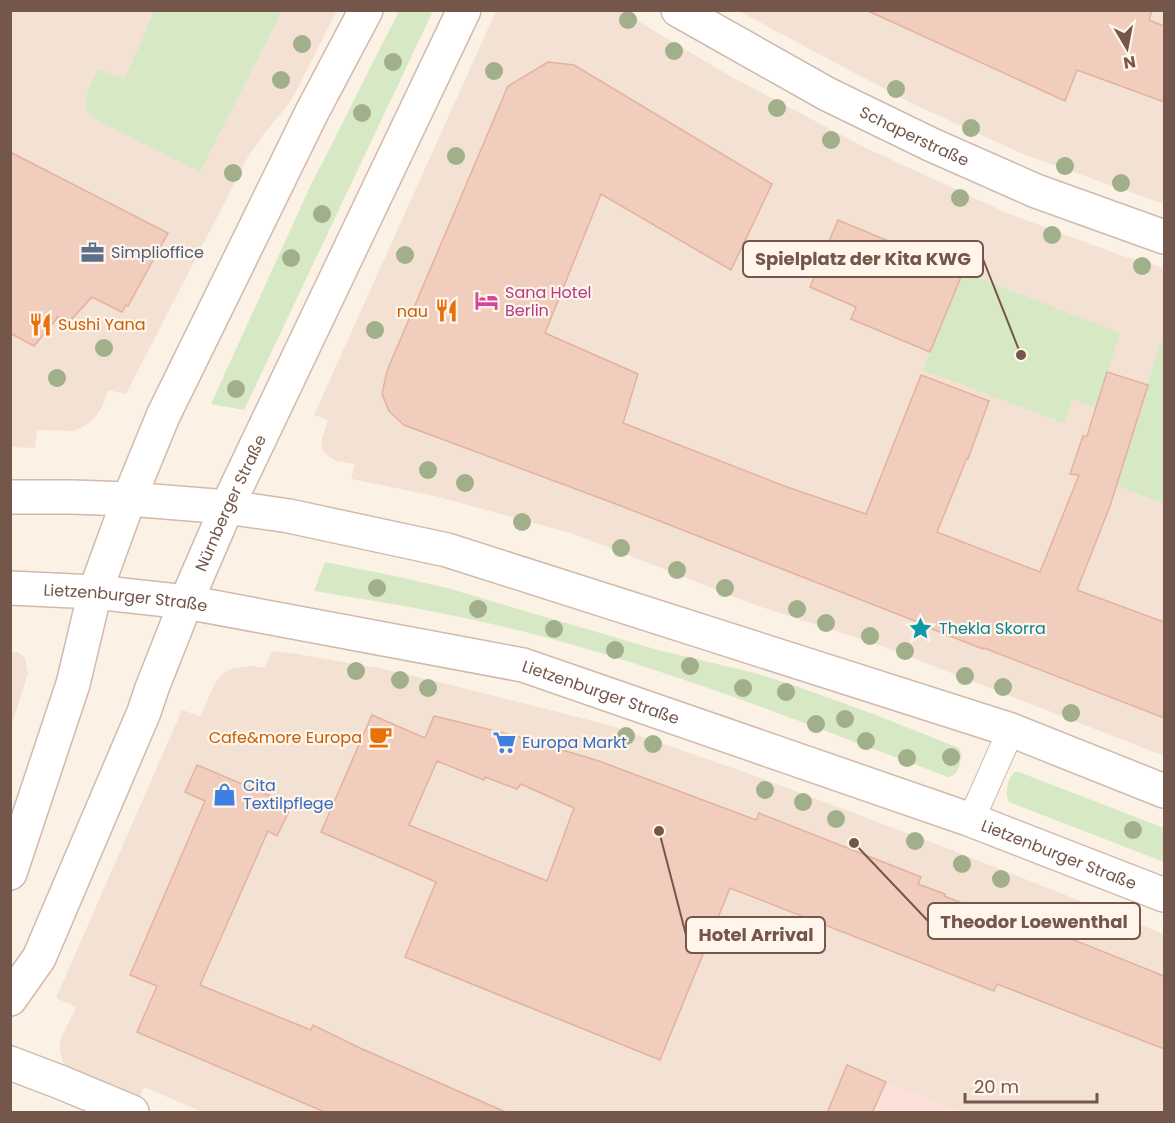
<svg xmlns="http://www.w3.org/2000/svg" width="1175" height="1123" font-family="Poppins,sans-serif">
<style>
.residential{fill:#f3e2d4}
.commercial{fill:#fce0d9}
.green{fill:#d6e9c4}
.building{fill:#f1cdbd;stroke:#e3b29e;stroke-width:1.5;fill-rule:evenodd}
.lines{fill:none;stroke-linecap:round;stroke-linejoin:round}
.lane-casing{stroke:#cfbaaf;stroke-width:28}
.street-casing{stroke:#cfbaaf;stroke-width:36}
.secondary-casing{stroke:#d2b9ac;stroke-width:36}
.lane{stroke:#fff;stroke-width:26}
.street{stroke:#fff;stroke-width:33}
.secondary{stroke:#fff;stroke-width:33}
.tree{fill:#a2af8b}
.labels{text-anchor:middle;stroke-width:4.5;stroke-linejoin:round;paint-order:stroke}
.street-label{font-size:16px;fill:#74564b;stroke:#fff5eb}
.service-label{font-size:16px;fill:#4e5e75;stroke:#fff5eb;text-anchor:start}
.hotel-label{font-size:16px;fill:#b23c85;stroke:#fff5eb;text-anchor:start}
.food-label{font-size:16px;fill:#c56008;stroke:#fff5eb;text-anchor:end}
.culture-label{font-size:16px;fill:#0d838f;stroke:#fff5eb;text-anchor:start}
.shop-label{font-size:16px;fill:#366cbe;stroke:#fff5eb;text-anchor:start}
.leader{fill:none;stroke:#74564b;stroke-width:2}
.callout-dot{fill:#74564b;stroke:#fff5eb;stroke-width:2}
.callout{fill:#fff5eb;stroke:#74564b;stroke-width:2}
.callout-label{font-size:18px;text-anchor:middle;font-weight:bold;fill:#74564b}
</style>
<rect width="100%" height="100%" fill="#fcf1e5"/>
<g class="residential">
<polygon points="11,11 337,11 295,93 288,105 263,135 248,157 126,394 108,390 102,407 97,415 91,422 79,429 72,431 37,430 35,448 11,447"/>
<polygon points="496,11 623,11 651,29 730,76 864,147 1007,213 1120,255 1164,268 1164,756 882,646 758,606 574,534 435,496 351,479 355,464 336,461 327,455 323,451 321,442 328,420 314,415"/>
<polygon points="739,11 1164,11 1164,204 1025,155 913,104 817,53"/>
<polygon points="272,651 297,654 384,669 447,684 609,725 750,774 944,847 1164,934 1164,1112 202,1112 144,1087 135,1107 71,1075 63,1062 60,1051 60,1041 76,1007 56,998 182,710 200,716 215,683 223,673 234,668 253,666 265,668"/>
<polygon points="11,652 18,652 25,658 28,673 11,727"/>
</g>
<polygon class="commercial" points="847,1065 886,1082 962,1112 827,1112"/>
<g class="green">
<path d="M154,11H282L200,172L93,118C77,105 91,84 98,69L125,79Z"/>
<polygon points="399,11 433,11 244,410 211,404 309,189"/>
<polygon points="963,272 1120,333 1096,408 1073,399 1064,423 923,370"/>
<polygon points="1164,332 1164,504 1116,485"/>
<path d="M325,562L395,576L447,588L658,650L755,673L790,684L868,712L959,748L962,755C959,764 959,776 948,777C814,727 680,673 541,636C466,616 390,603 314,591Z"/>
<path d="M1014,772H1019L1164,828V862L1009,802C1004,793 1008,780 1014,772Z"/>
</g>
<g class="building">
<polygon points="866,10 1152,10 1149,20 1164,26 1164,102 1077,70 1065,101"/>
<polygon points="548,62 574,65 772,184 731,270 601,194 545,333 638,374 623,423 787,487 866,514 921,375 989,401 968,459 967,458 937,532 1040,572 1079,475 1070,474 1083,436 1087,436 1107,372 1148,385 1110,506 1077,590 1164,622 1164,718 984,648 983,649 927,627 928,626 616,504 404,425 389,411 382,394 387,371 508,86"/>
<polygon points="10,152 168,233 128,306 126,305 122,312 92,297 69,322 58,317 34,346 10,333"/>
<polygon points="838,220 963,272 930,352 851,319 856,307 810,287"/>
<path d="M372,715L425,738L434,716L512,735L599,761L756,820L759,813L921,877L918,884L945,894L944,896L1006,920L1009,914L1164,976V1049L997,984L994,991L730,888L660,1060L405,957L436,882L321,832ZM437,761L484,780L485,777L517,789L521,784L574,808L547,881L409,825Z"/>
<polygon points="197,765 292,805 277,836 268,831 200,985 311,1030 313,1025 360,1048 508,1113 327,1113 137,1032 157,986 130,975 205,801 185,792"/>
<polygon points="847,1065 886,1082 872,1113 827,1113"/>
</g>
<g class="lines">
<defs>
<polyline id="lane" points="971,820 1011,730"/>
<g id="street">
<path id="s1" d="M678,10L827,94L932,145L1036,191L1164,237"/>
<polyline points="10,1063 60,1082 132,1112"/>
</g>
<g id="secondary">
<polyline points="10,497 72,497 129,499 227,507 289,516 447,550 1011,730 1164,791"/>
<path id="s2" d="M10,588L95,592L186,602L523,665L971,820L1164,895"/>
<polyline points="10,873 73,684 95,592 129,499 163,416 312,112 366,10"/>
<path id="s3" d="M10,999L39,958L144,712L152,688L186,602L227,507L464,10"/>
</g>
</defs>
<use href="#lane" class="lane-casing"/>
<use href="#street" class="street-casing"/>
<use href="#secondary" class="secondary-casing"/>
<use href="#lane" class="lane"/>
<use href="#street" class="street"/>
<use href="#secondary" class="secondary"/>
</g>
<g class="tree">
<circle cx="628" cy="20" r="9"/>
<circle cx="302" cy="44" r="9"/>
<circle cx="674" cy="51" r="9"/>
<circle cx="393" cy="62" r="9"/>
<circle cx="494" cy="71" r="9"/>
<circle cx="281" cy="80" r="9"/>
<circle cx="896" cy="89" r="9"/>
<circle cx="777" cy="108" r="9"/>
<circle cx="362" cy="113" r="9"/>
<circle cx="971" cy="128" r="9"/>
<circle cx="831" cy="140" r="9"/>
<circle cx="456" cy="156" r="9"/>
<circle cx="1065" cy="166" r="9"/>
<circle cx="233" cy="173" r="9"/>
<circle cx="1121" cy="183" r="9"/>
<circle cx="960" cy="198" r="9"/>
<circle cx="322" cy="214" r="9"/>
<circle cx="1052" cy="235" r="9"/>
<circle cx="405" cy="255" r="9"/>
<circle cx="291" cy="258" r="9"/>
<circle cx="1142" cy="266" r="9"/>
<circle cx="375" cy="330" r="9"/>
<circle cx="104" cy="348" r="9"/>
<circle cx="57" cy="378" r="9"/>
<circle cx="236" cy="389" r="9"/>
<circle cx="428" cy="470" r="9"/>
<circle cx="465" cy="483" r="9"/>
<circle cx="522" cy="522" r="9"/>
<circle cx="621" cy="548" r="9"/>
<circle cx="677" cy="570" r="9"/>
<circle cx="377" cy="588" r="9"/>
<circle cx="725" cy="588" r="9"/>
<circle cx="478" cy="609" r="9"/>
<circle cx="797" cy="609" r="9"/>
<circle cx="826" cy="623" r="9"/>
<circle cx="554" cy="629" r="9"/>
<circle cx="870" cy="636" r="9"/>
<circle cx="615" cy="650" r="9"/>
<circle cx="905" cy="651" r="9"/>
<circle cx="690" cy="666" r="9"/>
<circle cx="356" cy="671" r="9"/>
<circle cx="965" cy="676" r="9"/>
<circle cx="400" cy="680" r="9"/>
<circle cx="1003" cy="687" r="9"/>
<circle cx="428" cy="688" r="9"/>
<circle cx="743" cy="688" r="9"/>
<circle cx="786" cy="692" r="9"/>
<circle cx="1071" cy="713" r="9"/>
<circle cx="845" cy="719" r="9"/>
<circle cx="816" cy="724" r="9"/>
<circle cx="626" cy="736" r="9"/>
<circle cx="866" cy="741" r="9"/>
<circle cx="653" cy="744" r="9"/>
<circle cx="951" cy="757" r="9"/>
<circle cx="907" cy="758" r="9"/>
<circle cx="765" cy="790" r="9"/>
<circle cx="803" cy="802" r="9"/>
<circle cx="836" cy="819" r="9"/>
<circle cx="1133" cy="830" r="9"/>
<circle cx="915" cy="841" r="9"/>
<circle cx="962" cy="864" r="9"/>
<circle cx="1001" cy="879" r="9"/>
</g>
<defs>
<symbol id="office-bare" viewBox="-9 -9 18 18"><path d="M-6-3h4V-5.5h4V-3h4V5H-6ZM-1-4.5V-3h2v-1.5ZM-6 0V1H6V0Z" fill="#5c6f8a" stroke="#fff5eb" stroke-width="2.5" paint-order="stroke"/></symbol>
<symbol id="hotel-bare" viewBox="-9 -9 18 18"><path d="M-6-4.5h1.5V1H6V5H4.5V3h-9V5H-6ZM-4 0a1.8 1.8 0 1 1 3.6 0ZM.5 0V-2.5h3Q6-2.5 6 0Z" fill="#d1479c" stroke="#fff5eb" stroke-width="2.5" paint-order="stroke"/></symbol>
<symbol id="restaurant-bare" viewBox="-9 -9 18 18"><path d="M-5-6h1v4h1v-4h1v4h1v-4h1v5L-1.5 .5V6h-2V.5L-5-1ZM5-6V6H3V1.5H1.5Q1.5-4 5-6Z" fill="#e8710a" stroke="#fff5eb" stroke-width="2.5" paint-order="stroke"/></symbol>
<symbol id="sight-bare" viewBox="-9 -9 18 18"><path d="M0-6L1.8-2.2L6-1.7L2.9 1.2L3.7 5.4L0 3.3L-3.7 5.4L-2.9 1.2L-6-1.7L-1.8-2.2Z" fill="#0f9aa8" stroke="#fff5eb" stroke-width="2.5" paint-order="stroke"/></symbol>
<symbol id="cafe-bare" viewBox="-9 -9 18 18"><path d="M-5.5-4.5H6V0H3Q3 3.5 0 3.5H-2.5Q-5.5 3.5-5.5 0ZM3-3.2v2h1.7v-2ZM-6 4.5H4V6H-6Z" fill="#e8710a" stroke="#fff5eb" stroke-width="2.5" paint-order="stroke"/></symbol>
<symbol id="supermarket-bare" viewBox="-9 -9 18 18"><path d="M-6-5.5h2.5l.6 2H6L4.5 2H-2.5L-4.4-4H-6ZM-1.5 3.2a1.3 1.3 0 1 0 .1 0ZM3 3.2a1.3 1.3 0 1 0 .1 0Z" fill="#3f7fe0" stroke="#fff5eb" stroke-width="2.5" paint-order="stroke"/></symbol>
<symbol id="shop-bare" viewBox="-9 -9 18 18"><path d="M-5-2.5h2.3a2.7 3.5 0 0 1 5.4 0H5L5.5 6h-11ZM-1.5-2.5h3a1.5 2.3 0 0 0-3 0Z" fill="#3f7fe0" stroke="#fff5eb" stroke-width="2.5" paint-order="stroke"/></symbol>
</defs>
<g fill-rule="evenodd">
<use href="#office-bare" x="76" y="236" width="33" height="33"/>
<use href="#hotel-bare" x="470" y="284" width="33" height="33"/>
<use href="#restaurant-bare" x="430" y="294" width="33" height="33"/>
<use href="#restaurant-bare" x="24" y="308" width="33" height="33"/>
<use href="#sight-bare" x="904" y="612" width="33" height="33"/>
<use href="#cafe-bare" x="364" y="720" width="33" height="33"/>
<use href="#supermarket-bare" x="488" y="726" width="33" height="33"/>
<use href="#shop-bare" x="208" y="778" width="33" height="33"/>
</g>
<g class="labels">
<g class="street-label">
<text dy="6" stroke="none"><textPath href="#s1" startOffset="268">Schaperstraße</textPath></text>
<text dy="6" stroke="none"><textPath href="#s3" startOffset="544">Nürnberger Straße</textPath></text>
<text dy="6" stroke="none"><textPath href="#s2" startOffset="116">Lietzenburger Straße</textPath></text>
<text dy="6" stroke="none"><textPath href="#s2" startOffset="602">Lietzenburger Straße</textPath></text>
<text dy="6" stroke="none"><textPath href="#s2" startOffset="1088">Lietzenburger Straße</textPath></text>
</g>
<g class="service-label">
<text x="111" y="258">Simplioffice</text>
</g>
<g class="hotel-label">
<text x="505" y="298">Sana Hotel<tspan x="505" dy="18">Berlin</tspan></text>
</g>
<g class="food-label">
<text x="428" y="317">nau</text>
<text x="58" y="330" text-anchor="start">Sushi Yana</text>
<text x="362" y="743">Cafe&amp;more Europa</text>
</g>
<g class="culture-label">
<text x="939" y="634">Thekla Skorra</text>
</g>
<g class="shop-label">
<text x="522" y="748">Europa Markt</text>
<text x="243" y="791">Cita<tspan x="243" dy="18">Textilpflege</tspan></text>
</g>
</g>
<path class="leader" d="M1021 355L983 259M854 843L928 921M659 831L686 935"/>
<g class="callout-dot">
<circle cx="1021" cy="355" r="6"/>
<circle cx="854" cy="843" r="6"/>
<circle cx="659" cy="831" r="6"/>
</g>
<g class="callout">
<rect x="743" y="241" width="240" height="36" rx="6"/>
<rect x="928" y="903" width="212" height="36" rx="6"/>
<rect x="686" y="917" width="139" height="36" rx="6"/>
</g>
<g class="callout-label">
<text x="863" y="265">Spielplatz der Kita KWG</text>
<text x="1034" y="928">Theodor Loewenthal</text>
<text x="756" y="941">Hotel Arrival</text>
</g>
<rect width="1175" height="1123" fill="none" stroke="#74564b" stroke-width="24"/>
<g transform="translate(1127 48) rotate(170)" stroke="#fff5eb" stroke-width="4.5" paint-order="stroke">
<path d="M0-4.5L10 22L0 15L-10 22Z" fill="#74564b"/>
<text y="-9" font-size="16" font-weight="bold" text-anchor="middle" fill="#74564b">N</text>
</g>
<path d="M965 1093v9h132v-9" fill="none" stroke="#74564b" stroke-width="3"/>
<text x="974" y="1093" font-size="18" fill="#74564b" stroke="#fff5eb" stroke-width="4.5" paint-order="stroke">20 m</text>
</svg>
